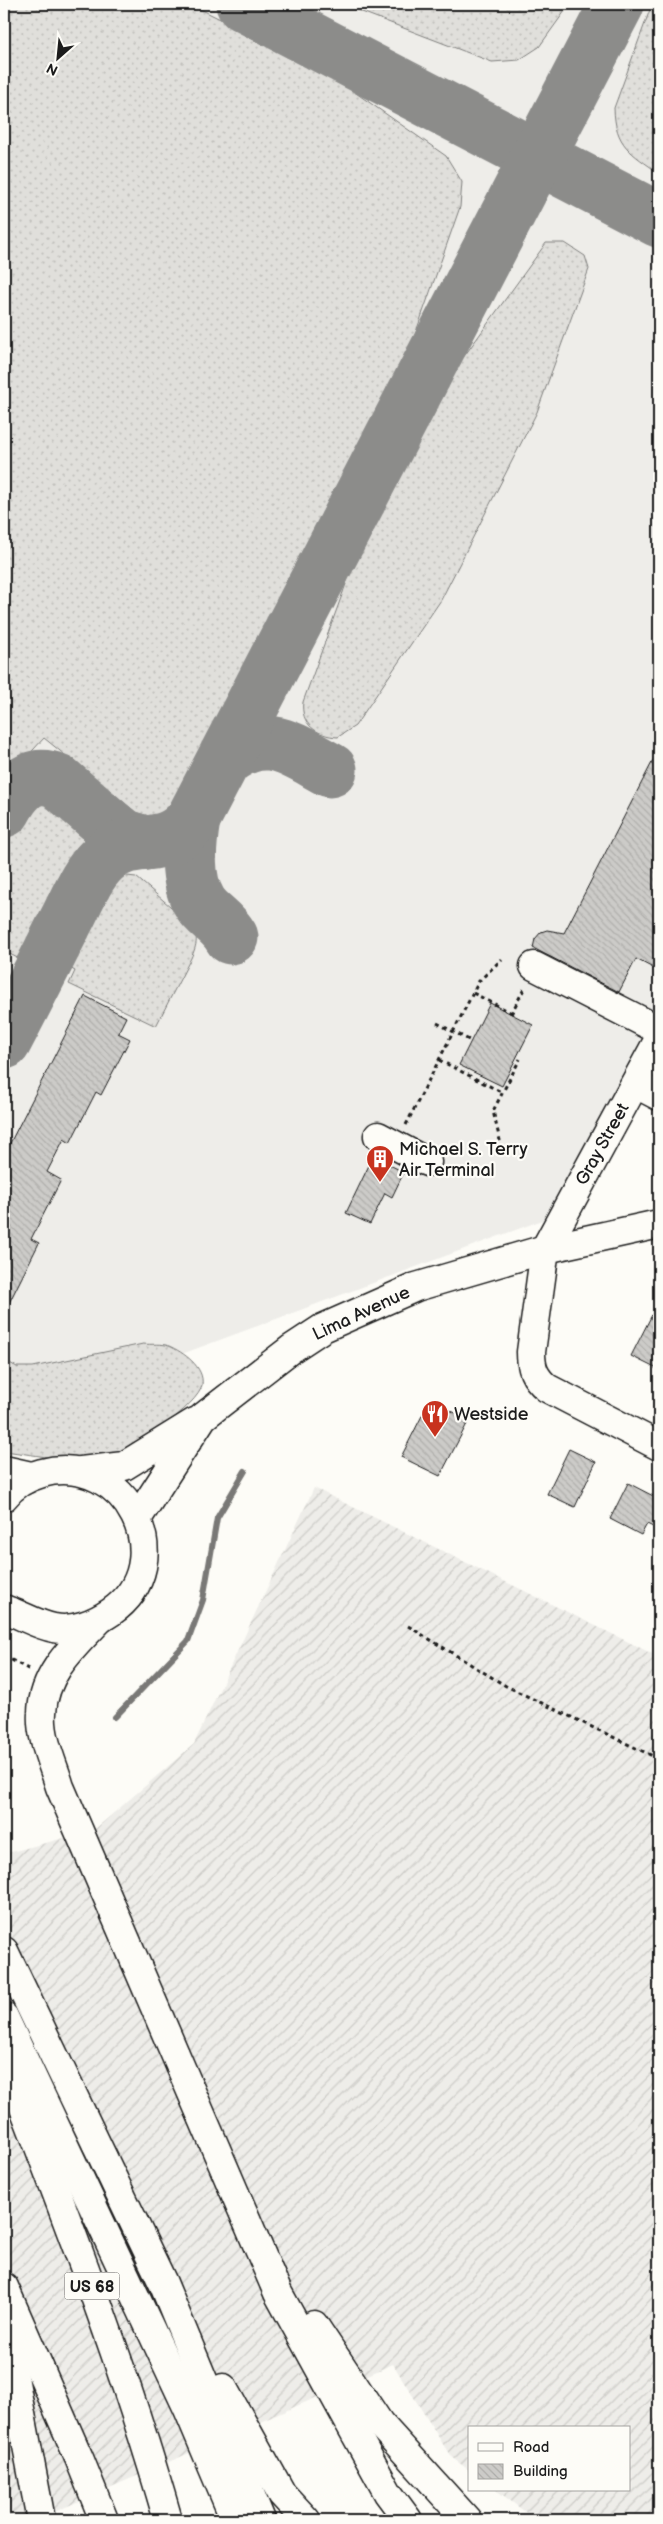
<svg xmlns="http://www.w3.org/2000/svg" width="663" height="2524" font-family="'Balsamiq Sans',sans-serif">
<style>
.built{fill:#eeede9}
.industrial{fill:url(#industrial-furrows)}
.grass{fill:url(#grass-dots);stroke:#7e7e7c}
.lines{fill:none;stroke-linecap:round;stroke-linejoin:round}
.stream{stroke:#797876;stroke-width:6}
.taxiway{stroke:#8c8c8a;stroke-width:55}
.building{fill:url(#building-back-hatch);stroke:#1c1c1c}
.minor-casing{stroke:#1c1c1c;stroke-width:31}
.major-casing{stroke:#1c1c1c;stroke-width:31}
.highway-casing{stroke:#1c1c1c;stroke-width:31}
.path{stroke:#1c1c1c;stroke-width:3;stroke-dasharray:4 4;stroke-linecap:butt}
.minor{stroke:#fdfcf7;stroke-width:28}
.major{stroke:#fdfcf7;stroke-width:28}
.highway{stroke:#fdfcf7;stroke-width:28}
.labels{text-anchor:middle;stroke-width:4.5;stroke-linejoin:round;paint-order:stroke}
.shield{fill:#fdfcf7;stroke:#605f5e;stroke-width:1}
.shield-label{font-size:16px;font-weight:bold;fill:#1c1c1c}
.street-label{font-size:18px;fill:#1c1c1c;stroke:#fdfcf7}
.poi-label{font-size:18px;fill:#1c1c1c;stroke:#fdfcf7;text-anchor:start}
</style>
<defs>
<pattern id="industrial-furrows" width="10" height="10" patternUnits="userSpaceOnUse" patternTransform="scale(1.25)"><rect width="10" height="10" fill="#eeede9"/><path d="M-1 1l2-2M0 10L10 0M9 11l2-2" fill="none" stroke="#cccbc7"/></pattern>
<pattern id="grass-dots" width="8" height="8" patternUnits="userSpaceOnUse" patternTransform="scale(1.25)"><rect width="8" height="8" fill="#e0dfdb"/><path d="M2 2h.1M6 6h.1" fill="none" stroke="#c0bfbb" stroke-width="1.8" stroke-linecap="round"/></pattern>
<pattern id="building-back-hatch" width="6" height="6" patternUnits="userSpaceOnUse" patternTransform="scale(1.25)"><rect width="6" height="6" fill="#cccbc8"/><path d="M-1 5l2 2M0 0l6 6M5-1l2 2" fill="none" stroke="#afaeab"/></pattern>
</defs>
<rect width="100%" height="100%" fill="#fdfcf7"/>
<filter id="ink" filterUnits="userSpaceOnUse"><feTurbulence type="fractalNoise" baseFrequency=".02" numOctaves="2"/><feDisplacementMap in="SourceGraphic" scale="10" xChannelSelector="R" yChannelSelector="G"/><feConvolveMatrix kernelMatrix="1 2 1 2 8 2 1 2 1" color-interpolation-filters="sRGB"/></filter>
<g filter="url(#ink)">
<polygon class="built" points="4,4 659,4 659,1012 556,1215 144,1368 4,1396"/>
<polygon class="industrial" points="314,1488 659,1657 659,2520 536,2520 496,2490 629,2490 629,2428 469,2428 469,2470 451,2457 393,2364 54,2512 57,2520 4,2520 4,1854 94,1830 194,1744"/>
<g class="grass">
<polygon points="4,4 190,4 323,70 446,156 462,182 460,207 410,349 171,814 158,818 137,813 44,738 4,782"/>
<polygon points="341,4 570,4 539,47 519,60 492,62"/>
<path d="M652,4H659V173C631,153 615,146 614,108Z"/>
<path d="M546,243H565L585,256L589,269L537,412L441,600L355,726L338,737C317,736 300,724 303,702L354,562L452,373Z"/>
<path d="M33,794C44,794 77,824 83,834C87,840 88,846 89,853L31,965L4,951V845L27,800Z"/>
<path d="M118,875L136,877L191,924C199,936 197,945 191,958L156,1026L69,984L75,971L63,964L107,880Z"/>
<path d="M143,1344C151,1345 162,1343 169,1346C183,1352 205,1367 202,1385C200,1404 130,1453 111,1457C76,1464 38,1455 4,1451V1360L17,1367H33Z"/>
</g>
<g class="lines">
<polyline class="stream" points="115,1717 188,1641 203,1600 217,1518 245,1471"/>
<g class="taxiway">
<polyline points="243,4 659,220"/>
<path d="M225,759C266,727 291,749 330,770"/>
<path d="M4,810C16,788 31,770 58,781L122,836L144,843"/>
<path d="M193,819C189,845 185,879 200,903C208,916 222,921 231,937"/>
<path d="M4,1042C25,1002 46,961 66,921C77,900 86,875 103,859C132,832 165,856 193,819L617,4"/>
</g>
</g>
<g class="building">
<polygon points="659,749 659,956 653,968 636,959 619,992 533,948 535,939 541,932 547,930 564,933"/>
<polygon points="85,996 126,1017 118,1033 130,1039 101,1095 96,1092 70,1143 64,1139 47,1172 61,1180 31,1239 39,1243 4,1313 4,1155"/>
<polygon points="490,1003 533,1025 502,1086 459,1065"/>
<polygon points="373,1157 404,1172 392,1197 385,1193 370,1224 346,1213"/>
<polygon points="659,1301 659,1370 631,1356"/>
<polygon points="430,1400 469,1420 440,1476 401,1457"/>
<polygon points="569,1449 596,1462 575,1507 547,1494"/>
<polygon points="628,1483 659,1499 659,1530 647,1524 641,1535 610,1519"/>
</g>
<g class="lines">
<defs>
<g id="minor">
<polyline points="534,966 659,1030"/>
<path d="M659,1039L545,1249L531,1352C531,1368 534,1377 547,1388L659,1446"/>
<polyline points="636,1084 659,1096"/>
<polyline points="378,1136 427,1162"/>
<polyline points="81,1471 124,1466 195,1422"/>
<polyline points="137,1519 203,1417 291,1349 323,1328 416,1287 545,1249 659,1224"/>
</g>
<path id="major" d="M4,1497C13,1485 28,1477 42,1473C127,1451 182,1563 111,1612C95,1623 73,1632 54,1628C37,1625 20,1614 4,1609"/>
<g id="highway">
<polyline points="4,1470 31,1476"/>
<path d="M99,1620C74,1646 43,1674 42,1713C40,1737 53,1764 60,1787L278,2293L388,2493L408,2520"/>
<polyline points="4,1951 163,2283 261,2520"/>
<polyline points="4,2017 188,2409 235,2520"/>
<path d="M4,2056C63,2209 123,2362 168,2520"/>
<polyline points="4,2287 79,2458 104,2520"/>
<polyline points="4,2324 41,2520"/>
<polyline points="314,2325 380,2424 467,2520"/>
<polyline points="223,2388 282,2494 306,2520"/>
</g>
</defs>
<use href="#minor" class="minor-casing"/>
<use href="#major" class="major-casing"/>
<use href="#highway" class="highway-casing"/>
<g class="path">
<polyline points="473,993 512,1013"/>
<polyline points="511,1014 525,987"/>
<polyline points="437,1023 471,1041"/>
<polyline points="439,1060 503,1093"/>
<polyline points="406,1125 479,981 502,959"/>
<polyline points="502,1149 493,1111 520,1059"/>
<polyline points="408,1626 506,1686 659,1759"/>
<polyline points="4,1656 30,1670"/>
</g>
<use href="#minor" class="minor"/>
<use href="#major" class="major"/>
<use href="#highway" class="highway"/>
</g>
</g>
<defs>
<symbol id="building-pin" viewBox="-11 -11 22 30"><path d="M0 17L-7.5 6A9.5 9.5 0 1 1 7.5 6Z" fill="#c8321e" stroke="#fdfcf7"/><path d="M-4-6H4V6H1V3H-1V6H-4ZM-2.5-4.3h1.7v1.8h-1.7ZM.8-4.3h1.7v1.8H.8ZM-2.5-1h1.7V.8h-1.7ZM.8-1h1.7V.8H.8Z" fill="#fff"/></symbol>
<symbol id="restaurant-pin" viewBox="-11 -11 22 30"><path d="M0 17L-7.5 6A9.5 9.5 0 1 1 7.5 6Z" fill="#c8321e" stroke="#fdfcf7"/><path d="M-5-6h1v4h1v-4h1v4h1v-4h1v5L-1.5 .5V6h-2V.5L-5-1ZM5-6V6H3V1.5H1.5Q1.5-4 5-6Z" fill="#fff"/></symbol>
</defs>
<g fill-rule="evenodd">
<use href="#building-pin" x="364" y="1143" width="32" height="43"/>
<use href="#restaurant-pin" x="419" y="1398" width="32" height="43"/>
</g>
<g class="labels">
<rect class="shield" x="64.5" y="2272.5" width="55" height="27" rx="4"/>
<g class="shield-label">
<text x="92" y="2292">US 68</text>
</g>
<g class="street-label">
<text transform="translate(602 1144) rotate(-61)" y="6">Gray Street</text>
<text transform="translate(361 1313) rotate(-25)" y="6">Lima Avenue</text>
</g>
<g class="poi-label">
<text x="399" y="1155">Michael S. Terry<tspan x="399" dy="21">Air Terminal</tspan></text>
<text x="454" y="1420">Westside</text>
</g>
</g>
<rect width="663" height="2524" fill="none" stroke="#fdfcf7" stroke-width="20"/>
<rect x="10" y="10" width="643" height="2504" fill="none" stroke="#1c1c1c" stroke-width="2" filter="url(#ink)"/>
<rect x="468" y="2426" width="162" height="65" fill="#fdfcf7" stroke="#a3a29f"/>
<rect x="478" y="2443" width="25" height="8" fill="#fdfcf7" stroke="#a3a29f"/>
<text x="513" y="2452" font-size="15" fill="#1c1c1c">Road</text>
<rect x="478" y="2464" width="25" height="15" fill="url(#building-back-hatch)" stroke="#a3a29f"/>
<text x="513" y="2476" font-size="15" fill="#1c1c1c">Building</text>
<g transform="translate(58 58) rotate(207)" stroke="#fdfcf7" stroke-width="4" paint-order="stroke">
<path d="M0-4L9 19L0 12L-9 19Z" fill="#1c1c1c"/>
<text y="-8" font-size="14" font-weight="bold" text-anchor="middle" fill="#1c1c1c">N</text>
</g>
</svg>
